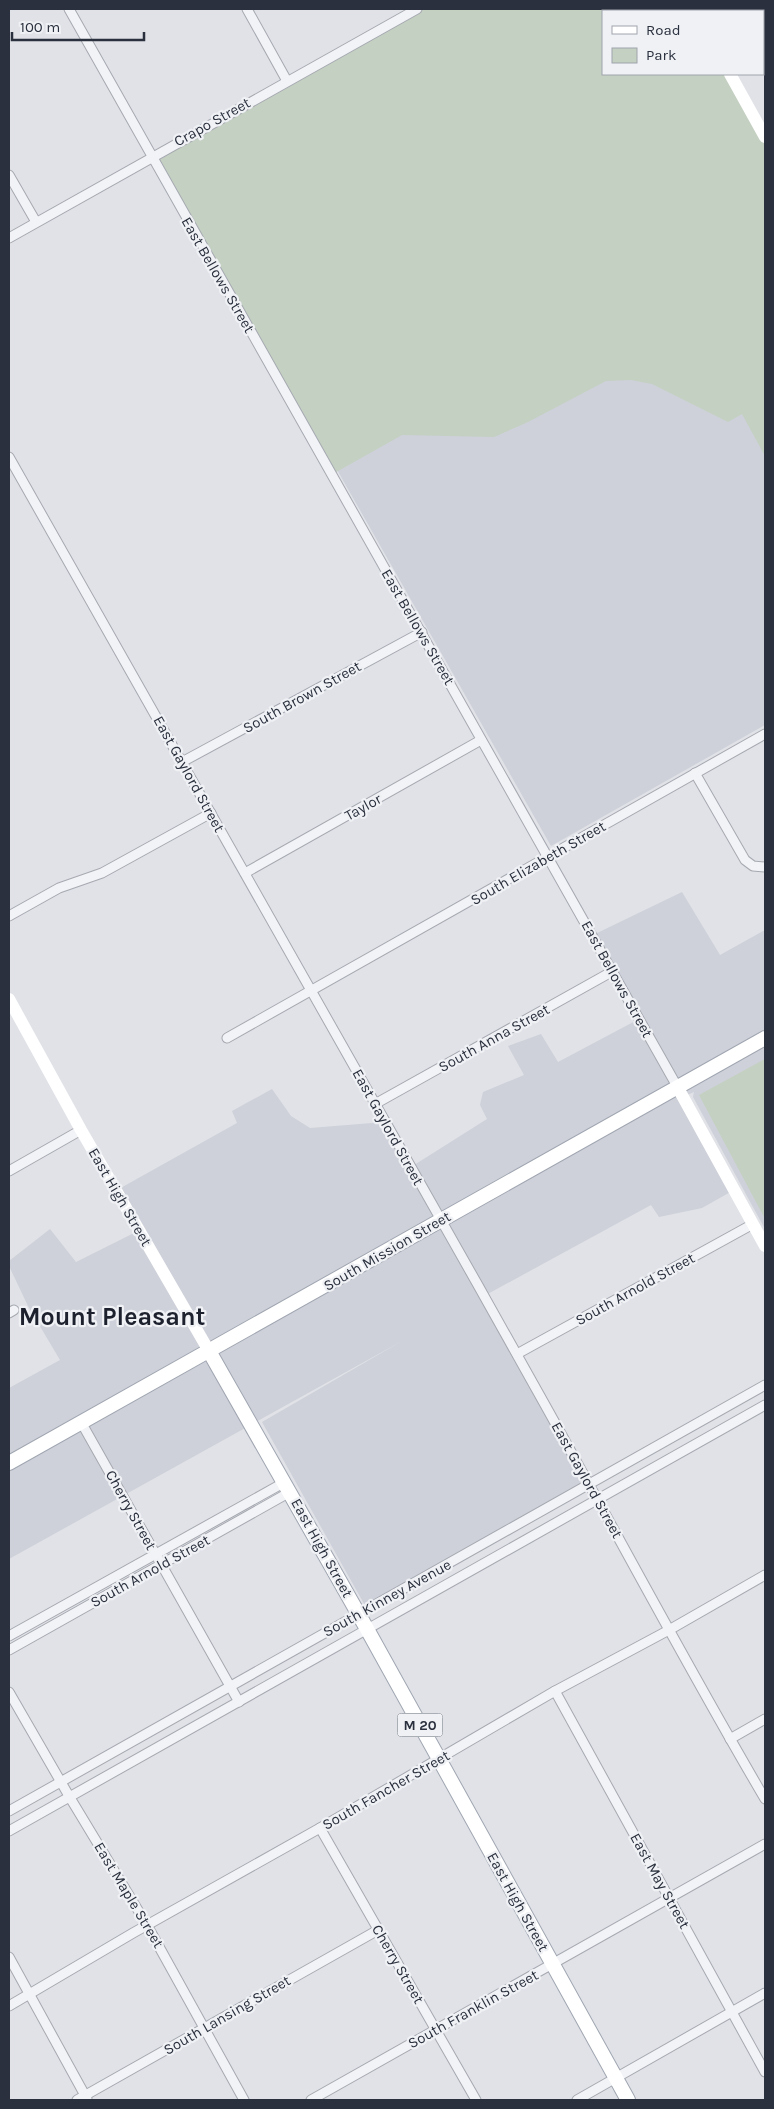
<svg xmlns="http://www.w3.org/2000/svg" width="774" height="2109" font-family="Karla,sans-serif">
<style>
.built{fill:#ced1d9}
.green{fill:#c4d0c2}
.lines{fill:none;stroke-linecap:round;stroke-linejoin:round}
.street-casing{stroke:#a6a9b1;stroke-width:11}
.primary-casing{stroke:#a0a6b1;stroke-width:16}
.street{stroke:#f2f3f6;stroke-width:9}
.secondary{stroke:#fff;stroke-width:12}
.primary{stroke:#fff;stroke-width:14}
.labels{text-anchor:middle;stroke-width:4.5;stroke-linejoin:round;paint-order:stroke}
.shield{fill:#eff1f5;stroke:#656a74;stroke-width:1}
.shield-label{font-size:14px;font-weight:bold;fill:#2a303d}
.street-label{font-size:15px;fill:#2a303d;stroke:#eff1f5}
.town-label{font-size:25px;font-weight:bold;fill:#1c212d;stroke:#eff1f5}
</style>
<rect width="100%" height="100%" fill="#e0e2e7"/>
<g class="built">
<polygon points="603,11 603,74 765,170 765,725 551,846 162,162"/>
<polygon points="682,892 720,955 765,930 765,1229 693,1097 694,1092 685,1096 734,1190 702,1208 659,1217 651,1205 484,1296 589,1484 367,1609 262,1422 402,1341 9,1559 9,1388 60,1360 28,1306 9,1266 9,1261 50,1229 76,1262 140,1230 117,1190 237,1123 232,1111 272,1089 291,1116 310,1128 385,1122 411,1167 487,1119 480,1105 483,1092 524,1075 508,1046 541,1034 558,1062 639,1019 593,935"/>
</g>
<g class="green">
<polygon points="417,9 693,9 695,11 603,11 603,74 730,74 765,137 765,456 742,414 728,422 652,384 631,380 606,381 528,422 494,437 402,435 331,475 151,157"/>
<polygon points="765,1059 765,1219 699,1095"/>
</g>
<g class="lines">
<defs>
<g id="street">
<polyline points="69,9 678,1088"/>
<polyline points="247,9 287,81"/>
<polyline points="763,55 765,54"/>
<polyline points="9,175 36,222"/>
<polyline points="9,238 417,9"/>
<path d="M9,457C185,766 361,1076 535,1387C612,1524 685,1663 765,1799"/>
<polyline points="182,762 422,632"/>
<polyline points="695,773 745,860 753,866 765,867"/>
<polyline points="245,873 481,740"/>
<polyline points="9,916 59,888 102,873 211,813"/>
<polyline points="227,1038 765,734"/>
<polyline points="375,1104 613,971"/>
<polyline points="9,1171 81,1130"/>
<polyline points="9,1313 14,1310"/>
<polyline points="517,1354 753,1224"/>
<polyline points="81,1422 239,1702"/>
<polyline points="9,1636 285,1482"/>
<polyline points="9,1650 290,1492"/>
<polyline points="555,1691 765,2072"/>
<polyline points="9,1692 69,1796 147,1925 244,2100"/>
<polyline points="730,1739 765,1719"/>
<polyline points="9,1811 765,1385"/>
<polyline points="320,1828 476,2100"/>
<polyline points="9,1831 765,1405"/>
<polyline points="9,1957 87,2099"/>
<polyline points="9,2006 133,1933 320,1828 555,1691 669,1630 765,1575"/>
<polyline points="77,2100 378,1930"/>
<polyline points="311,2100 765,1844"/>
<polyline points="577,2100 765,1993"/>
</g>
<g id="primary">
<polyline points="209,1351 367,1629 628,2100"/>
<polyline points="9,1463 765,1038"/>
</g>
</defs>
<use href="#street" class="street-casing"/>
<use href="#primary" class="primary-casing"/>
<use href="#street" class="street"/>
<g class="secondary">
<polyline points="693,9 695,11"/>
<polyline points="730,74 765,137"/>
<polyline points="9,999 81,1130 209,1351"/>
<polyline points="678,1088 765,1246"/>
</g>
<use href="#primary" class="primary"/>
</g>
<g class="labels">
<rect class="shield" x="397.5" y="1713.5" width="45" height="23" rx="4"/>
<g class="shield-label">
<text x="420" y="1730">M 20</text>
</g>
<g class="street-label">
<text transform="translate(212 122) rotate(-29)" y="5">Crapo Street</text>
<text transform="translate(218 275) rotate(60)" y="5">East Bellows Street</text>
<text transform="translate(418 627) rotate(60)" y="5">East Bellows Street</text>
<text transform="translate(302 697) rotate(-29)" y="5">South Brown Street</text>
<text transform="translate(189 774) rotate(61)" y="5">East Gaylord Street</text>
<text transform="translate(363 807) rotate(-29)" y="5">Taylor</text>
<text transform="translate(538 863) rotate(-30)" y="5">South Elizabeth Street</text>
<text transform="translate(617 979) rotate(61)" y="5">East Bellows Street</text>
<text transform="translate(494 1038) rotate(-29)" y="5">South Anna Street</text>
<text transform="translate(388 1127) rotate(61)" y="5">East Gaylord Street</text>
<text transform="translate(120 1197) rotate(60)" y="5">East High Street</text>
<text transform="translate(387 1251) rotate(-30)" y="5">South Mission Street</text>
<text transform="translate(635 1289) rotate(-29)" y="5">South Arnold Street</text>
<text transform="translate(587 1480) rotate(61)" y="5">East Gaylord Street</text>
<text transform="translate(131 1510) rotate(61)" y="5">Cherry Street</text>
<text transform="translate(322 1548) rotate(61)" y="5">East High Street</text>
<text transform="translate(150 1571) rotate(-29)" y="5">South Arnold Street</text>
<text transform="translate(387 1598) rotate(-29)" y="5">South Kinney Avenue</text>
<text transform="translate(386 1790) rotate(-30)" y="5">South Fancher Street</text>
<text transform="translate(660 1881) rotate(61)" y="5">East May Street</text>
<text transform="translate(129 1895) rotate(59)" y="5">East Maple Street</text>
<text transform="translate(518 1902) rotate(61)" y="5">East High Street</text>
<text transform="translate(398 1964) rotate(60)" y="5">Cherry Street</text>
<text transform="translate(473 2009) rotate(-29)" y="5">South Franklin Street</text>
<text transform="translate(227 2015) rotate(-30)" y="5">South Lansing Street</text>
</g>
<g class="town-label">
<text x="112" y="1325">Mount Pleasant</text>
</g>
</g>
<rect width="774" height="2109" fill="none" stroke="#2a303d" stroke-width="20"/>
<rect x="602" y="10" width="162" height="65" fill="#eff1f5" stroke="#a0a4ab"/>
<rect x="612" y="26" width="25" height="8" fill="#ffffff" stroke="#a0a4ab"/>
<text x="646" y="35" font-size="15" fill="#2a303d">Road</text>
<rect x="612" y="48" width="25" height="15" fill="#c4d0c2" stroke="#a0a4ab"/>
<text x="646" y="60" font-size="15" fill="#2a303d">Park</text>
<path d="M12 32v8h132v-8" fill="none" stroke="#2a303d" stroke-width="2.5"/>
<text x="20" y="32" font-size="15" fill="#2a303d" stroke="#eff1f5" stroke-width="4" paint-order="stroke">100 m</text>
</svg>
